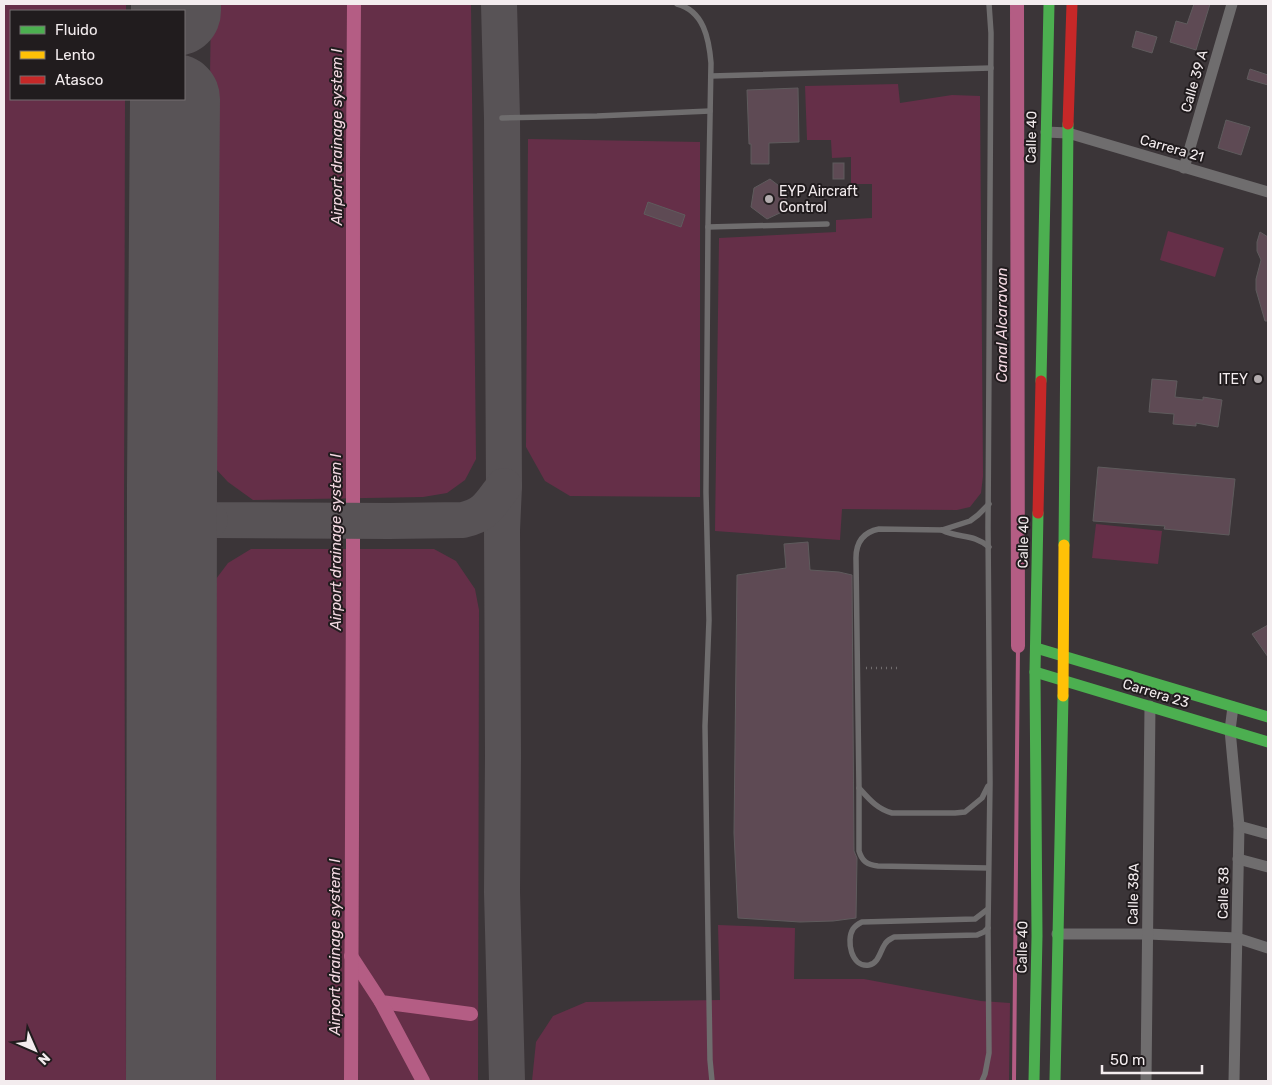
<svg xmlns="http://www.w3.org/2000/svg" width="1272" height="1085" font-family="Rubik,sans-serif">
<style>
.green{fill:#652f48}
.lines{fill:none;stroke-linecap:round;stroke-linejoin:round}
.stream{stroke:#b45d84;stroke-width:4}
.canal{stroke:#b45d84;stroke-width:14}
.taxiway{stroke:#585356;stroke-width:36}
.runway{stroke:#585356;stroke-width:90}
.building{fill:#5e4a54;stroke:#5f5b5d}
.path{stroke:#716d6e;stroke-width:2.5;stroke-dasharray:1 4;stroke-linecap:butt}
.lane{stroke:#6f6d6e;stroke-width:5.5}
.street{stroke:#6f6d6e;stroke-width:11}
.fast{stroke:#4caf50;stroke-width:11}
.slow{stroke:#ffc107;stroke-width:11}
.jam{stroke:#c62828;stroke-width:11}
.poi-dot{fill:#b3acae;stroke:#211c1e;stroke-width:2}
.labels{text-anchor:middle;stroke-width:4;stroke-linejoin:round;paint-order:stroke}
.street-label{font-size:14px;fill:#f3ecee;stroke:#211c1e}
.poi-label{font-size:14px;fill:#f3ecee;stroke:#211c1e;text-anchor:start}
.water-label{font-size:15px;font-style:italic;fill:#f2d8e1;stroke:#211c1e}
</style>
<rect width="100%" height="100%" fill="#3b3538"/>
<g class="green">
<polygon points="4,4 126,4 126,11 11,11 11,99 125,99 124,519 126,1081 4,1081"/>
<polygon points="211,4 471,4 476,459 465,480 447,493 423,497 253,500 228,482 215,468 205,445"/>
<polygon points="898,84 900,103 952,95 980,96 983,476 981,493 970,507 957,510 842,509 840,540 715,531 719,238 836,232 836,220 872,218 872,184 851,184 851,157 832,158 831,140 807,140 805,86"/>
<polygon points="528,139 700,142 700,497 570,496 545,481 526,447"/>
<polygon points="1168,231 1224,248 1215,277 1160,260"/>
<polygon points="1096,524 1162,531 1158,564 1092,558"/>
<polygon points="251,549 434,549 456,561 475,589 479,610 478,1081 213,1081 214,1010 208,616 210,587 228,563"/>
<polygon points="718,925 795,928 794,979 864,979 981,1001 1010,1003 1009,1081 532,1081 536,1042 553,1016 586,1002 720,1000"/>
</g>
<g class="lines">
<polyline class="stream" points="1014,1081 1018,646"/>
<g class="canal">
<polyline points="1017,4 1018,646"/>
<polyline points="351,956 381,1002 471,1014"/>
<polyline points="381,1002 423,1081"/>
<polyline points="351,1081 353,579 353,159 354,4"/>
</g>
<g class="taxiway">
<polyline points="499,4 502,118 504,486 502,530 503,756 502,892 507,1081"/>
<path d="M172,485C182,503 190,515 210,520L389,521L463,520C486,515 490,504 504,486"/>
<path d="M172,556C182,533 187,530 210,520"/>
</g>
<g class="runway">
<polyline points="176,11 176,4"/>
<polyline points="171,1081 172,485 175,99"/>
</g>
</g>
<g class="building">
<polygon points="1194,4 1210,4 1196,50 1170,42 1176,21 1187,24"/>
<polygon points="1136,31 1157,37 1152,53 1132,47"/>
<polygon points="1250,69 1268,75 1268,85 1247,79"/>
<polygon points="798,88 799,142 769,143 769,164 751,164 751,144 749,144 747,90"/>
<polygon points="1226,120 1250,127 1241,155 1218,148"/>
<rect x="833" y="163" width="11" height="16"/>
<polygon points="770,179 787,192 784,211 767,219 751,207 754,188"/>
<polygon points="648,202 685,215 681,227 644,214"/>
<polygon points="1260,232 1268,237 1268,321 1265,321 1256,290 1256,279 1261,260 1257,251 1257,242"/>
<polygon points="1152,379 1177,381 1175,397 1203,400 1203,397 1222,400 1218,427 1196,423 1196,426 1173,424 1174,414 1149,412"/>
<polygon points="1098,467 1235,479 1229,535 1164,529 1165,526 1093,521"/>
<polygon points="808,542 810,570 839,572 852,575 854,851 857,858 856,918 833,921 800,922 738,918 734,833 737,575 786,568 784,544"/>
<polygon points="1268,625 1268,657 1252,634"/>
</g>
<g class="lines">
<polyline class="path" points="866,668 899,668"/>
<g class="lane">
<path d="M677,4C704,11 709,39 711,63L708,227L706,492L709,620L705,726L708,936L710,1060L712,1081"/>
<polyline points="711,76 991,68"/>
<polyline points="502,118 597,116 710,111"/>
<polyline points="708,227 827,224"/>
<path d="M942,530C959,539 973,533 989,547"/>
<path d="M859,788C869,799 877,809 892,813H955L965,812L982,798L988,786"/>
<path d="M988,868L878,866C867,865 862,861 859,851V788L856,558C856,542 864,532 879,529L942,530L970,521L978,515L989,504"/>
<path d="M988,928L984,932L977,935L894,937C891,939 887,940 885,944C880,951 879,963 869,965C851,968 846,940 853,929C855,926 858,924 862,922L975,919L988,909"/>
<polyline points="982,1081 985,1074 989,1053 988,928 990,783 988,528 991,33 989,4"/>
</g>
<g class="street">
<polyline points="1046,132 1068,133 1268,192"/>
<polyline points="1184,168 1232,4"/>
<polyline points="1233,707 1230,730 1239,826 1234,1081"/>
<polyline points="1239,826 1268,834"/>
<polyline points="1238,859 1268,867"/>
<polyline points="1057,934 1148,934 1237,938 1268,948"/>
<polyline points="1146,1081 1150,706"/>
</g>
<g class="fast">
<polyline points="1041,381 1049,4"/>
<polyline points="1064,545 1068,124"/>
<polyline points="1036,648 1268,717"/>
<polyline points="1035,672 1268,742"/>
<polyline points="1034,1081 1037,936 1035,672 1038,513"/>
<polyline points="1055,1081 1063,696"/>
</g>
<polyline class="slow" points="1063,696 1064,545"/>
<g class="jam">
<polyline points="1068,124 1072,4"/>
<polyline points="1038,513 1041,381"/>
</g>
</g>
<g class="poi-dot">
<circle cx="769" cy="199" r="5"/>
<circle cx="1258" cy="379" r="5"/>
</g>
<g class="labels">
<g class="street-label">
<text transform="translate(1194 81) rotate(-74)" y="5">Calle 39 A</text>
<text transform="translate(1031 137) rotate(-89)" y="5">Calle 40</text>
<text transform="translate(1172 148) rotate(16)" y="5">Carrera 21</text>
<text transform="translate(1023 542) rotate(-89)" y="5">Calle 40</text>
<text transform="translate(1156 693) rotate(17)" y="5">Carrera 23</text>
<text transform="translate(1223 893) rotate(-89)" y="5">Calle 38</text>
<text transform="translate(1133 894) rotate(-89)" y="5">Calle 38A</text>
<text transform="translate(1022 947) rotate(-89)" y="5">Calle 40</text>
</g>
<g class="poi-label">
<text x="779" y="196">EYP Aircraft<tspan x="779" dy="16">Control</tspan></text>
<text x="1248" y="384" text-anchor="end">ITEY</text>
</g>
<g class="water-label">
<text transform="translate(337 137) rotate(-90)" y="5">Airport drainage system I</text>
<text transform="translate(1002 325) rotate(-90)" y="5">Canal Alcaravan</text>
<text transform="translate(336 542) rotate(-90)" y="5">Airport drainage system I</text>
<text transform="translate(335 947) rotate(-90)" y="5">Airport drainage system I</text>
</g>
</g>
<rect width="1272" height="1085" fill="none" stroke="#f3ecee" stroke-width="10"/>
<rect x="10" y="10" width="175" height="90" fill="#211c1e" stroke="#756f71"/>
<rect x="20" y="26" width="25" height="8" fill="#4caf50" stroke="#756f71"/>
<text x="55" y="35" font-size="15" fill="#f3ecee">Fluido</text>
<rect x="20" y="51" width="25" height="8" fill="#ffc107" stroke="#756f71"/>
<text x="55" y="60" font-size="15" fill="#f3ecee">Lento</text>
<rect x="20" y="76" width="25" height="8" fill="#c62828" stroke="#756f71"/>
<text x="55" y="85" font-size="15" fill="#f3ecee">Atasco</text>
<g transform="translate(35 1050) rotate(135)" stroke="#211c1e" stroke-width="4" paint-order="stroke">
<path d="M0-4L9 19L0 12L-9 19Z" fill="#f3ecee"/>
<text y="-8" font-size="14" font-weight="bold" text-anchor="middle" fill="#f3ecee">N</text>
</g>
<path d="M1102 1065v8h100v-8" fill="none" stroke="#f3ecee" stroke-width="2.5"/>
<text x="1110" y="1065" font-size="15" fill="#f3ecee" stroke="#211c1e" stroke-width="4" paint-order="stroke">50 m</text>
</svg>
